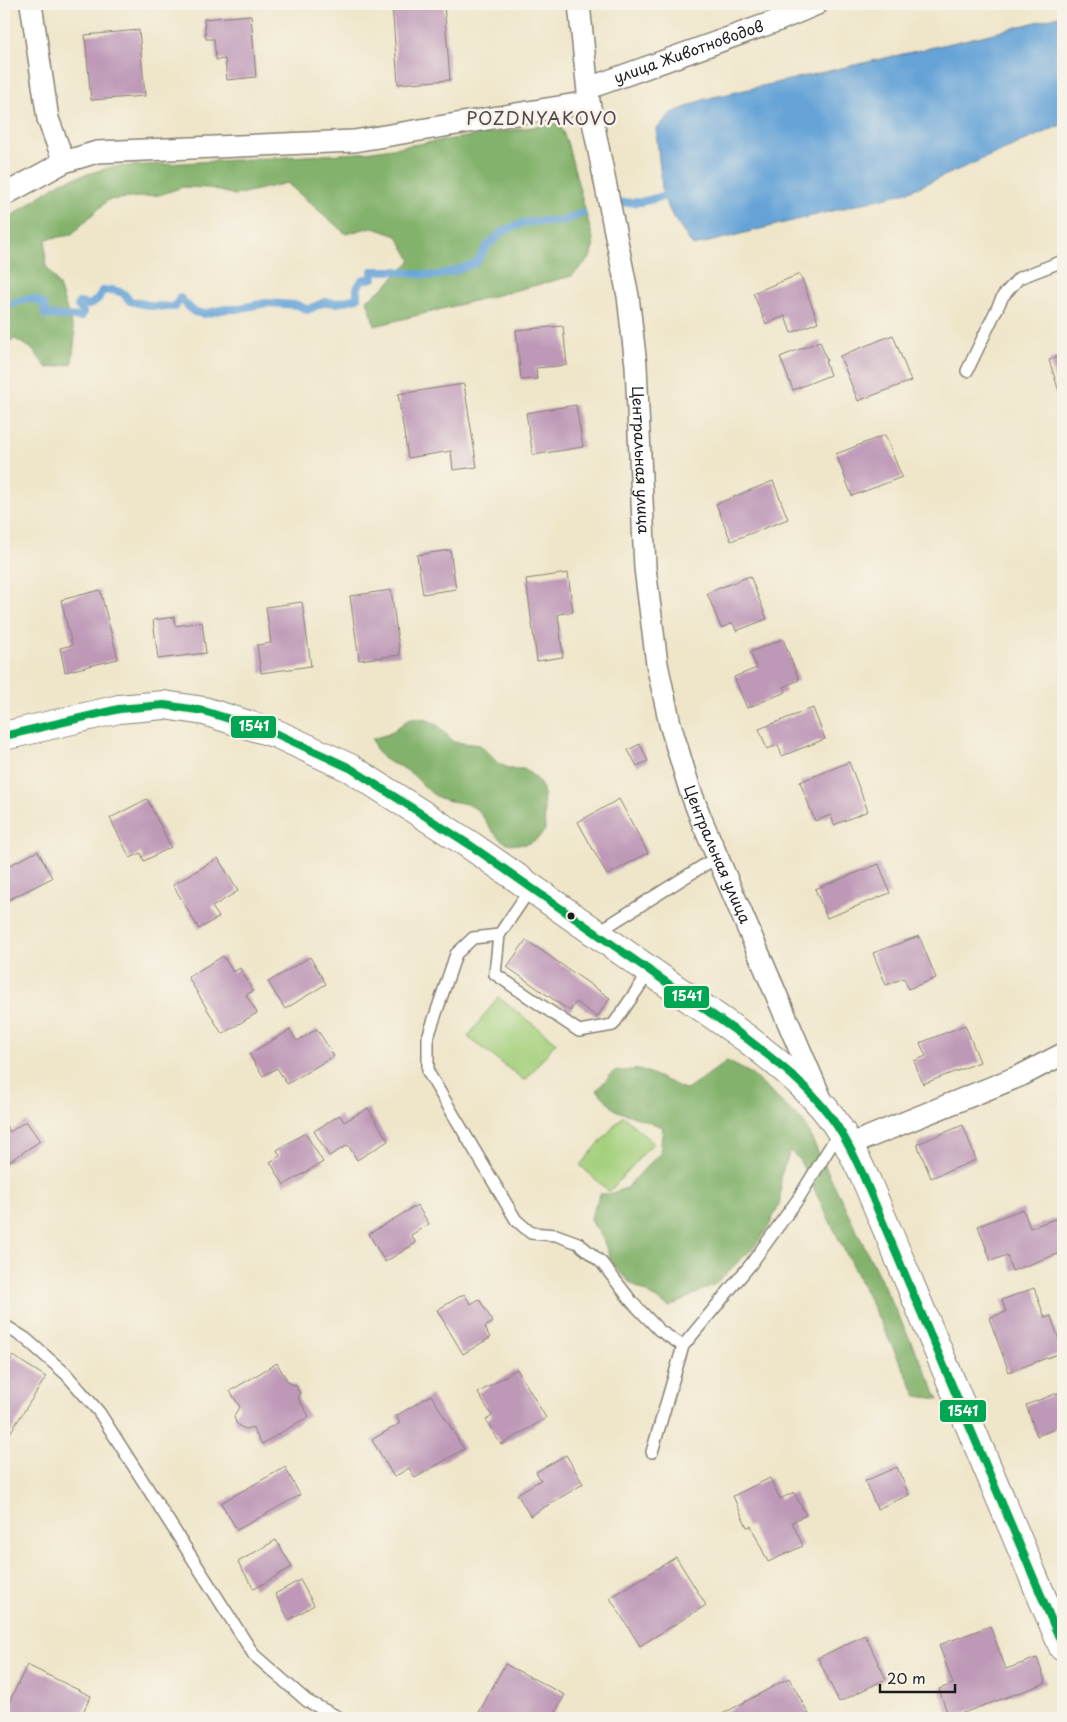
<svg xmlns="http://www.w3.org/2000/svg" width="1067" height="1722" font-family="'Playpen Sans',sans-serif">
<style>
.green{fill:#a4d07d;stroke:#60764c}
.forest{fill:#83b26c;stroke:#506744}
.water{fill:#65a3d7;stroke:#40607a}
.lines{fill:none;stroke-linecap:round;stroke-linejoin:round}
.stream{stroke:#65a3d7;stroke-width:8}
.building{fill:#bd98b7}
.service-casing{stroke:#868173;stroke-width:14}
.minor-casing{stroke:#868173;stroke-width:24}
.tertiary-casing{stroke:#868173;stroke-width:30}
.service{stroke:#fff;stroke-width:11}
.minor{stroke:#fff;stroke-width:21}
.tertiary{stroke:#fff;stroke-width:28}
.bus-1-casing{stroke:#f7f3e8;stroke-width:11}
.bus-1{stroke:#00a651;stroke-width:8}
.bus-dot{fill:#1c1c1c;stroke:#f7f3e8;stroke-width:2}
.labels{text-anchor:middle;stroke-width:5;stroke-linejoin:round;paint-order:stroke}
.street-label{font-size:15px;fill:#1c1c1c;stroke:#f7f3e8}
.quarter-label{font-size:18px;letter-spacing:1px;fill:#544752;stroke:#f7f3e8}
.line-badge{stroke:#f7f3e8;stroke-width:2}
.badge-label{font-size:14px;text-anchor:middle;font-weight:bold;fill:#fff}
</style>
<rect width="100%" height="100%" fill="#f7f3e8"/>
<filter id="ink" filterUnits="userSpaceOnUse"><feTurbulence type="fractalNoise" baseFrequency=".02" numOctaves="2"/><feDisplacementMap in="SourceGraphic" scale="10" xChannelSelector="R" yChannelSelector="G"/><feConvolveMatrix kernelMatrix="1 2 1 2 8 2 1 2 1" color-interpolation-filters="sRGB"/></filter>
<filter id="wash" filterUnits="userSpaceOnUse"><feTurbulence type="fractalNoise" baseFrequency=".0096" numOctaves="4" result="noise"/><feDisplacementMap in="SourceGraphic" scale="20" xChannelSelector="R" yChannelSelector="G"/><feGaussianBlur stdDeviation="1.12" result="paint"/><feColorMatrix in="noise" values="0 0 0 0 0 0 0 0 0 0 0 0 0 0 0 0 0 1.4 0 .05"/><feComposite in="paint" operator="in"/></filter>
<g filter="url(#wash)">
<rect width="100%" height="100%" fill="#efe6ca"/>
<g class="green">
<polygon points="498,997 556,1042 525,1081 468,1037"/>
<polygon points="623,1116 653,1143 609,1192 580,1165"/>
</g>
<g class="forest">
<polygon points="559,123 567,142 594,243 590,258 572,276 375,326 367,300 382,289 411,260 397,236 371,227 346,234 287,183 235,195 209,188 183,187 159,195 108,200 71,235 46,239 45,264 59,286 75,335 72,364 47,368 31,348 15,339 4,343 4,221 61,182 111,167 359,153"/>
<path d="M409,719C435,718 437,724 453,742L480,745L498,763L510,769H524L536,778L543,789L545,830C536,842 528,846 512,844C493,841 489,821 477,810C468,801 452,803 440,798C428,794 419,778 408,771C401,766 391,764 384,759C377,753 375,747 372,739L389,734Z"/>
<polygon points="727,1061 750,1073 804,1123 939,1399 917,1396 799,1159 790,1151 781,1175 780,1202 769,1226 754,1247 715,1284 669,1307 628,1281 612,1263 603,1239 590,1219 600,1194 610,1194 626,1188 660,1153 663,1127 615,1110 597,1090 613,1072 640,1069 687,1090"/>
</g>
<polygon class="water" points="1063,15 1063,124 907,192 693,246 673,217 663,197 656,130 670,114 705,99 982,36"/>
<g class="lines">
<g class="stream">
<polyline points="618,203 641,202 673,194"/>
<path d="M4,309L5,307C22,302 27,292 44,305L45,315L81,317L83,312L78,306L79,303L89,305L98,299L102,291L113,290L123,293L130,301L152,306L175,307L180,298L194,312L204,314L225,309H236L266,303L298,305L307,310L325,302L337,303L357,298V288L362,280L373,278L372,271H393L434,276L454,271L476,263L487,246L502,232L522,223L542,221H563L582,213"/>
</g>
</g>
<g id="blocks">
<g class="building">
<polygon points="392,4 444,4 450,80 398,84"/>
<polygon points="251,15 256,77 227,80 225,59 216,60 214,39 206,39 204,19"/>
<polygon points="139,30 145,96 91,100 85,35"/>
<polygon points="800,274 818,322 791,333 785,316 766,324 753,293"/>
<polygon points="563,326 567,365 536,368 537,379 521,380 516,330"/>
<polygon points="893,335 911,381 858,401 840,356"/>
<polygon points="820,341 827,361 825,361 830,375 793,390 780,357"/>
<polygon points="1063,355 1063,404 1049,360"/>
<polygon points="464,384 477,467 453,470 451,451 408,458 398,394"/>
<polygon points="576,405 583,447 533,455 526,413"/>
<polygon points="885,435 902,477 852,496 836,454"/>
<polygon points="773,481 788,519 731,541 716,504"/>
<polygon points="450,550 456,589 423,594 417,555"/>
<polygon points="568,573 573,612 558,614 563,657 537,661 526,579"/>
<polygon points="750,576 767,619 736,631 733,623 721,628 707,593"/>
<polygon points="100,590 118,659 65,672 60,648 72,645 61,600"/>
<polygon points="391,590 400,655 359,660 350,596"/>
<polygon points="302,602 311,666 261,673 257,645 271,643 266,607"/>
<polygon points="174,617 175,626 202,622 206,653 158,659 153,620"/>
<polygon points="783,639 799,680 784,687 786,692 747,708 734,677 757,668 750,652"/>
<polygon points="813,708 825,739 782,756 778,745 767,749 759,729"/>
<polygon points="640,744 648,761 637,766 628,750"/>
<polygon points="849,762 868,811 834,825 831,815 815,821 800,782"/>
<polygon points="147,799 171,847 144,861 141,853 130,858 110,818"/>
<polygon points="619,799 648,853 607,875 578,822"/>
<polygon points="38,851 52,878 4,902 4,868"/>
<polygon points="218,858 238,891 212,907 219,917 199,929 173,885"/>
<polygon points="879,864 890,893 827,918 815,889"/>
<polygon points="919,936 936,978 908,989 904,978 886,985 873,953"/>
<polygon points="526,940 610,998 597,1017 576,1002 570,1011 507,967"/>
<polygon points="223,956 233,972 240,968 253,991 246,995 257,1013 222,1034 188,977"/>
<polygon points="310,957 326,984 285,1009 268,982"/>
<polygon points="965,1025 980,1062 923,1084 914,1061 926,1056 920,1043"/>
<polygon points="317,1029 334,1056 287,1084 277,1068 263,1076 249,1054 290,1030 297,1041"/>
<polygon points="368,1108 388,1141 357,1160 348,1145 329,1156 314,1131 340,1115 344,1122"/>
<polygon points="26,1121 40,1141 4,1165 4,1122 10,1132"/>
<polygon points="963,1125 976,1160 931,1178 917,1144"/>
<polygon points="305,1133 323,1162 284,1185 270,1162 280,1156 277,1150"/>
<polygon points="417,1205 429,1224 411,1235 416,1243 385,1262 369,1234"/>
<polygon points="1023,1209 1030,1228 1057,1218 1063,1234 1063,1252 1012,1271 1007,1255 991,1261 978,1226"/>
<polygon points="1034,1288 1045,1318 1051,1316 1063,1352 1009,1372 989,1318 1006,1312 1002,1300"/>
<polygon points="464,1294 471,1304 479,1299 493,1322 485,1327 490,1338 463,1354 437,1310"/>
<polygon points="13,1356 46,1377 10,1433 4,1429 4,1371"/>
<polygon points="277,1363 288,1382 296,1386 299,1392 299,1400 309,1416 262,1444 252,1427 246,1429 241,1427 236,1423 234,1417 236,1412 240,1407 230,1391"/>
<polygon points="517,1369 546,1418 501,1445 486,1420 492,1416 478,1393"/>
<polygon points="1063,1391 1063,1426 1037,1436 1026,1405"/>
<polygon points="431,1395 464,1449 415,1478 409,1468 394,1477 372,1440 400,1423 396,1416"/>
<polygon points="566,1455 583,1484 530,1516 517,1494 541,1480 536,1472"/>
<polygon points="285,1467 300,1495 237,1530 221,1503"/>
<polygon points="897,1467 909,1495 877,1509 865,1481"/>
<polygon points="770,1478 780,1499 794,1492 806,1515 792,1522 803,1546 768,1562 751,1526 747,1527 733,1496"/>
<polygon points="276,1540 292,1567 254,1589 238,1562"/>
<polygon points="676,1557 706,1605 640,1646 610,1598"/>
<polygon points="300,1580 314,1605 289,1620 275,1594"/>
<polygon points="990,1626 1006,1669 1037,1658 1046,1683 949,1718 939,1689 953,1684 939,1645"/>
<polygon points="865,1635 886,1679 839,1702 818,1658"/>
<polygon points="505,1664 565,1695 552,1718 476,1718"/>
<polygon points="27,1665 91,1696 80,1718 15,1718 4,1713"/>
<polygon points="789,1678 811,1718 715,1718"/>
</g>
</g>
</g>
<g filter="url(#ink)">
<use href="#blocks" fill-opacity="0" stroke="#868173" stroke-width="1"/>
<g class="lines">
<defs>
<g id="service">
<polyline points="967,371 1003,296 1019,278 1063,261"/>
<polyline points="531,888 499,935 495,974 579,1031 613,1025 650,971"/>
<polyline points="598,932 717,857"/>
<polyline points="499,935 473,938 456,954 428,1037 428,1072 516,1220 531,1233 556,1235 578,1243 602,1263 632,1302 659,1330 683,1346"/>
<polyline points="4,1325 26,1339 66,1374 99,1412 254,1655 307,1701 340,1718"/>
<polyline points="652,1452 683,1346 751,1264 798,1199 840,1131"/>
</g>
<g id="minor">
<polyline points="31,4 48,119 64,162"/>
<path id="s1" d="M579,4L589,102L628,296L636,365L645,568L657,664L670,724L690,790L701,819L821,1099"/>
<path id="s2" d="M589,88L779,20L817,4"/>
<polyline points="4,195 64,162 97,152 354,141 589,102"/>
<polyline points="849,1145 1022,1075 1063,1054"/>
</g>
<path id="tertiary" d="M4,736L119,709L164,705L204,711L277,734L350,768L470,845L746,1038C773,1059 801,1081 824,1108C842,1129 855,1157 867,1182L1063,1647"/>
</defs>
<use href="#service" class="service-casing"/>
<use href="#minor" class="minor-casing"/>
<use href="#tertiary" class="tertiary-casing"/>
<use href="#service" class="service"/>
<use href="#minor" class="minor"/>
<use href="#tertiary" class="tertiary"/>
<defs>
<path id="bus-1" d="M4,736L119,709L164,705L204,711L277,734L350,768L470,845L746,1038C776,1061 807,1085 830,1116C843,1133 853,1153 862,1173L1063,1647"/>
</defs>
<use href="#bus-1" class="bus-1-casing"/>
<use href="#bus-1" class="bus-1"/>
</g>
</g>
<circle class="bus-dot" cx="571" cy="916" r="4.5"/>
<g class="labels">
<g class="street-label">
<text dy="5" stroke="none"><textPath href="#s2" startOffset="106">улица Животноводов</textPath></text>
<text dy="5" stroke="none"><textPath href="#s1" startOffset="461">Центральная улица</textPath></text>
<text dy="5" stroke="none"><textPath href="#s1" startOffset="866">Центральная улица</textPath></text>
</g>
<g class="quarter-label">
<text x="542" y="125">POZDNYAKOVO</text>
</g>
</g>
<g class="line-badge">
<rect x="230" y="715" width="47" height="24" rx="5" fill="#00a651"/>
<rect x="663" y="985" width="47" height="24" rx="5" fill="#00a651"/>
<rect x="939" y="1399" width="48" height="24" rx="5" fill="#00a651"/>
</g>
<g class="badge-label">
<text x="254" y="731">1541</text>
<text x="687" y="1001">1541</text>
<text x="963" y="1416">1541</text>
</g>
<rect width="1067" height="1722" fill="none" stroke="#f7f3e8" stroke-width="20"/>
<path d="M880 1684v8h75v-8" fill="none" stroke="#1c1c1c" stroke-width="2.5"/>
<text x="887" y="1684" font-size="15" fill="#1c1c1c" stroke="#f7f3e8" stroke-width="4" paint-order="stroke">20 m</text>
</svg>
